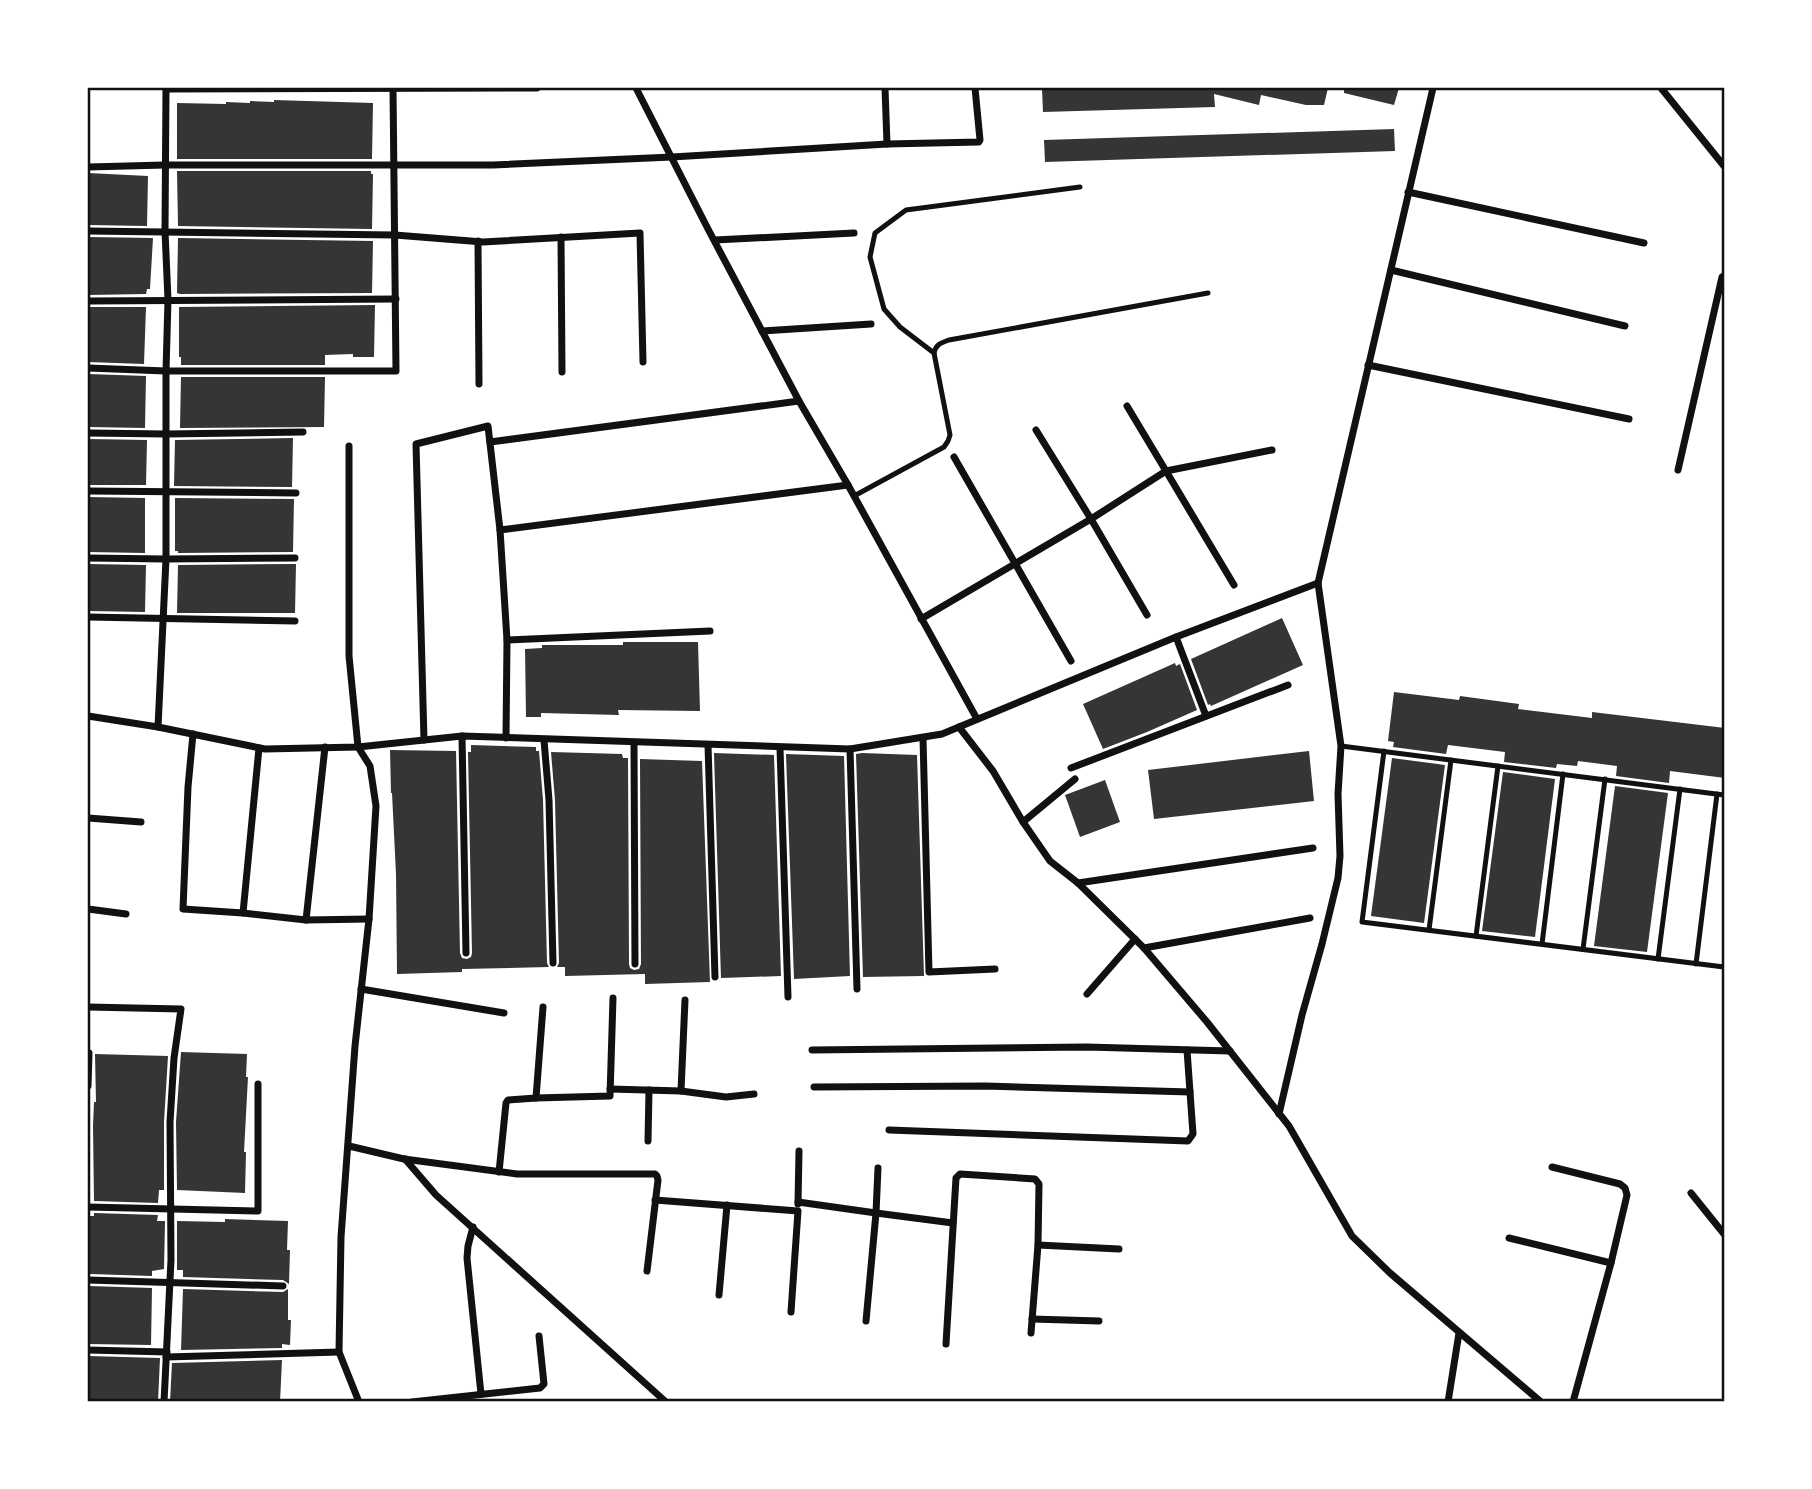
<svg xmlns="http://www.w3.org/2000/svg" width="1812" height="1489" font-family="'Alegreya Sans',sans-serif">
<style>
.building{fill:#353535}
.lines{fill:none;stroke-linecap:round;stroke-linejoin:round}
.service{stroke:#111;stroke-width:5}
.minor{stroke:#111;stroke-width:7}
.neatline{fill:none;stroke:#111;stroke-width:2.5}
</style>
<rect width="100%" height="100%" fill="#fff"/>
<g class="building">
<polygon points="1100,88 1328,88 1324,105 1306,105 1261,95 1259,105 1214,94 1215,107 1043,112 1042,89"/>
<polygon points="1344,88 1399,88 1394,105 1344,93"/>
<polygon points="274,100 373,103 372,159 177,159 177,103 226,104 226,102 250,103 250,101 274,102"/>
<polygon points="1394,129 1395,151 1045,162 1044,140"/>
<polygon points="177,171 371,171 371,174 373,174 372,229 178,226"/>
<polygon points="88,173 148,176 147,226 88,225"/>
<polygon points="88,237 153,238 150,289 147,289 146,294 88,295"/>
<polygon points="178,238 373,241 372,293 180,294 177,293"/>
<polygon points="375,305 374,357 353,357 353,354 325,355 325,365 181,365 181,357 179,357 179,307"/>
<polygon points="88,307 146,307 144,364 88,362"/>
<polygon points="88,374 146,376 145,428 88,427"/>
<polygon points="181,377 325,377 324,427 180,428"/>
<polygon points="293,438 292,487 174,486 175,440"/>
<polygon points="88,439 147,440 146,485 88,485"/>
<polygon points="88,497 145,498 145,553 88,552"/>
<polygon points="175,498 294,499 293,552 178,553 178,551 175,551"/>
<polygon points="88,564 146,565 145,612 88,611"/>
<polygon points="296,564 295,613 177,613 178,565"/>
<polygon points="1282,618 1303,665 1211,706 1210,704 1208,705 1191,659"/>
<polygon points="623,642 698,642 700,711 618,710 619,715 541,713 541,717 526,717 525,649 542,648 542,645 623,645"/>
<polygon points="1175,663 1176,666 1180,664 1197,710 1147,732 1103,749 1083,704"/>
<polygon points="1394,692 1459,700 1460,696 1519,704 1518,709 1592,718 1592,712 1725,728 1725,778 1670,771 1669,783 1616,776 1617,766 1578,761 1577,766 1557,764 1556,768 1504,762 1505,752 1448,745 1446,754 1393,747 1394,742 1388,741"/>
<polygon points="471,745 536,747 536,751 539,751 543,800 547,963 549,967 462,969 462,972 397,974 396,874 392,793 391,793 390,750 456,751 460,953 462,958 467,959 471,957 472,953 468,752 471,752"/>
<polygon points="1309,751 1314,801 1154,819 1148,770"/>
<polygon points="551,752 622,754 623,758 628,758 629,964 630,968 634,970 639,969 641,964 640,759 702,761 710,982 645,984 645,974 565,976 565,967 557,967 559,963 555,800"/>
<polygon points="714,753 774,755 781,976 721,978"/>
<polygon points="862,753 917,755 924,976 863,977 856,754"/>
<polygon points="786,754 844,756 850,976 794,979"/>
<polygon points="1392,758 1445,765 1424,923 1371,916"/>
<polygon points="1503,772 1555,779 1535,937 1482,931"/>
<polygon points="1105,780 1120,822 1080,837 1065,795"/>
<polygon points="1615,786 1668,793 1647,952 1594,946"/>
<polygon points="181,1052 247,1054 246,1077 248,1077 244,1152 246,1152 245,1193 177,1190 176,1122"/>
<polygon points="95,1054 168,1056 164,1122 164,1190 159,1190 158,1203 94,1201 93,1126 94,1102 96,1102"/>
<polygon points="94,1213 158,1215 157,1221 165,1221 164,1269 152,1271 152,1276 90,1274 90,1271 88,1271 88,1216 94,1216"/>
<polygon points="225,1219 288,1221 287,1250 290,1250 289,1284 283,1280 183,1277 183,1270 177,1270 177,1221 225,1222"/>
<polygon points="89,1286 152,1288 151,1345 88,1344"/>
<polygon points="183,1289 283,1292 288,1289 288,1320 291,1320 290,1345 282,1344 282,1348 181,1350"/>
<polygon points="88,1356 160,1358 158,1402 88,1402"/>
<polygon points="282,1360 280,1402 170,1402 172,1363"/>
</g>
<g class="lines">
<g class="service">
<polyline points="934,353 900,327 884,309 870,257 875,233 906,210 1080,187"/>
<path d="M854,496L944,447L948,441L950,435L934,353C936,344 941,343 949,340L1208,293"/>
<polyline points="1341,746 1724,795"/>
<polyline points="1384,751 1362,922 1724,967"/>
<polyline points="1429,930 1451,760"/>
<polyline points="1476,936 1498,766"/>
<polyline points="1542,944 1563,774"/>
<polyline points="1583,949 1605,779"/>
<polyline points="1658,959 1680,789"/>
<polyline points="1696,964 1717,794"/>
</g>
<g class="minor">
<polyline points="636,88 708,229 799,401 848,485 977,719"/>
<polyline points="885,88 887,144"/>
<polyline points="1661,88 1724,166"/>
<polyline points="166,89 537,88"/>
<polyline points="88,167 165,165 493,165 672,157 887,144 979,142 980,140 975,88"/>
<polyline points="1408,192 1644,243"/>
<polyline points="88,231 395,235 483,242 640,233 643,362"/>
<polyline points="561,237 562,372"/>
<polyline points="715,240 854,233"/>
<polyline points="478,241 479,384"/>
<polyline points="1391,270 1625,326"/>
<polyline points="88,301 396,299"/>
<polyline points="762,331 871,324"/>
<polyline points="1368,365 1629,419"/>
<polyline points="88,368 166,371 396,371 393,88"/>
<polyline points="1127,406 1166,471 1272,450"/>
<polyline points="1036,430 1091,519 1166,471 1234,585"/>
<polyline points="88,433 166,434 303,432"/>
<polyline points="490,442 799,401"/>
<polyline points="349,446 349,656 358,747 370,766 376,806 369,919 355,1046 341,1237 339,1352 359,1402"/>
<polyline points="954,457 1071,661"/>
<polyline points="1678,470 1722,277 1724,276"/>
<polyline points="88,491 296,493"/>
<polyline points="500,530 848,485"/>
<polyline points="88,558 166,559 295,558"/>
<polyline points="88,617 295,621"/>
<polyline points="921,619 1091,519 1147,615"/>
<polyline points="1176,637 1206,716"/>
<polyline points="507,640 710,631"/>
<polyline points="88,716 158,727 265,749 358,747 462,736 850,749 942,734 1176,637 1318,583"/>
<polyline points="158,727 166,559 166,371 168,300 165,231 166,88"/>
<polyline points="959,727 993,771 1023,822 1050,861 1078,883 1144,948 1207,1022 1289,1126 1352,1236 1390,1273 1541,1402"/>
<polyline points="193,734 188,787 183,909 243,913 259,748"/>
<polyline points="462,736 466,953"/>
<polyline points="923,738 929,972 995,969"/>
<polyline points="424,740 416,444 488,426 500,530 507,640 506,738"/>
<polyline points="544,740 549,800 553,963"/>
<polyline points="634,743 635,964"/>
<polyline points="708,745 715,977"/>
<polyline points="780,748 788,997"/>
<polyline points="850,749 857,989"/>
<polyline points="1071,768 1288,685"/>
<polyline points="88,818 141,822"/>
<polyline points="1023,822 1075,779"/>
<polyline points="1078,883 1313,848"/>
<polyline points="88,909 126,914"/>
<polyline points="243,913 306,920 325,747"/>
<polyline points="306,920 369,919"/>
<polyline points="1144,948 1310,918"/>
<polyline points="361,989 504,1013"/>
<polyline points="1087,994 1135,939"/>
<polyline points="88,1007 181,1009 174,1058 170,1122 171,1260 164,1402"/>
<polyline points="812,1050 1087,1047 1230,1051"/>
<polyline points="88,1086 89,1053"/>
<polyline points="814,1087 986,1086 1190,1092"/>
<polyline points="610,1089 681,1091 685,1000"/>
<polyline points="681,1091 726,1097 754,1094"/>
<polyline points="536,1098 543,1007"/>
<polyline points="1279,1114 1302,1015 1322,944 1338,878 1340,856 1338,794 1341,746 1318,583 1433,88"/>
<polyline points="889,1130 1188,1141 1193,1134 1187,1050"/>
<polyline points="648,1141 649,1090"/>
<polyline points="349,1146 404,1159 517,1174 655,1174 657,1176 658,1180 647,1271"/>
<polyline points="405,1159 436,1195 666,1402"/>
<polyline points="1552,1167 1620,1184 1625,1188 1627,1195 1611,1263 1573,1402"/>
<polyline points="499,1172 506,1103 508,1100 536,1098 610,1096 613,998"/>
<polyline points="1691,1193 1724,1234"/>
<polyline points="655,1200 798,1211 791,1312"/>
<polyline points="798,1202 876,1213 878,1168"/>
<polyline points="798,1204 799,1151"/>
<polyline points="88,1207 258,1211 258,1084"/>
<polyline points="473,1227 468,1246 467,1258 481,1394"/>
<polyline points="1509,1238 1611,1263"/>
<polyline points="1038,1245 1119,1249"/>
<polyline points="88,1280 283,1286"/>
<polyline points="719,1295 727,1205"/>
<polyline points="1032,1319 1099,1321"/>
<polyline points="866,1321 876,1213 953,1223"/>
<polyline points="946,1344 956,1178 960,1174 1035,1179 1039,1184 1038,1245 1031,1333"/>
<polyline points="88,1350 167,1352"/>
<polyline points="166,1357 339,1352"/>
<polyline points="412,1402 540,1388 544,1384 539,1336"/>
<polyline points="1448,1402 1459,1333"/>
</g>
</g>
<rect width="1812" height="1489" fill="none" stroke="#ffffff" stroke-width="178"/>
<rect x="89" y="89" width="1634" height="1311" class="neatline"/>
</svg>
